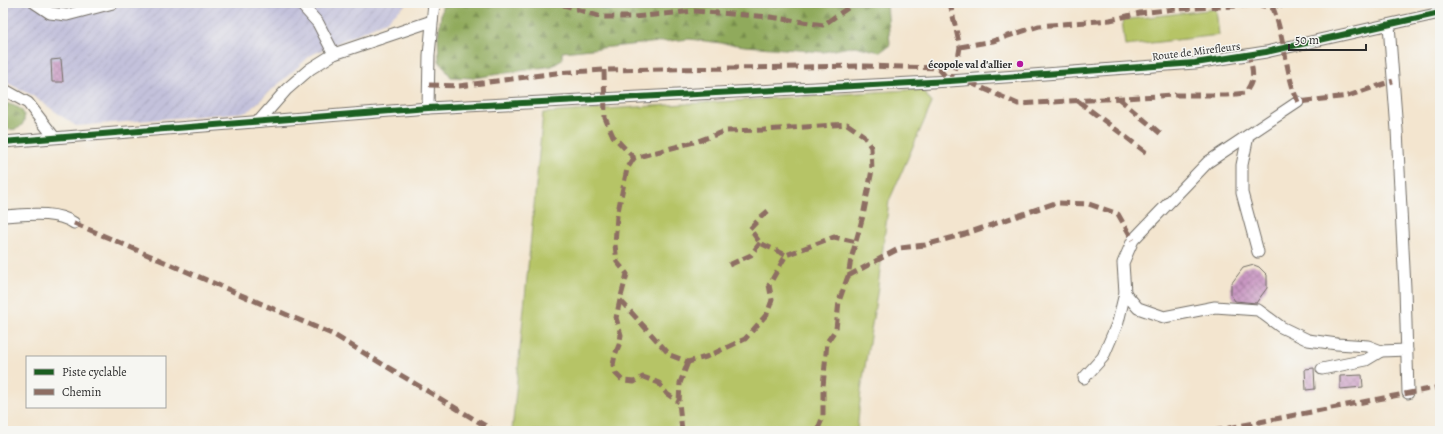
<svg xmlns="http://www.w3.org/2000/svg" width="1443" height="434" font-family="Alegreya,serif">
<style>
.industrial{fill:url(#industrial-furrows)}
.green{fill:#b6c466;stroke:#707848}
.forest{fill:url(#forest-firs);stroke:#5e6a43}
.water{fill:url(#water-ripples);stroke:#366e74}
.building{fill:url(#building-cross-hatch)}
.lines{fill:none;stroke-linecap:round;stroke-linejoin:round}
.minor-casing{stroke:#716c64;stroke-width:13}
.path{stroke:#716c64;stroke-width:2;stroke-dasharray:1 3;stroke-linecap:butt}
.minor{stroke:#fff;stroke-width:11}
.quiet{stroke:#8d6e63;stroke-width:5;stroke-dasharray:10 5;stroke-linecap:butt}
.cycleway-casing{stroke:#f6f6f2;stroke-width:8}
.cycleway{stroke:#1b5e20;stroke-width:6}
.poi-dot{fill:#b5179e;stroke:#f6f6f2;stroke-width:1.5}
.labels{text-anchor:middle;stroke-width:3;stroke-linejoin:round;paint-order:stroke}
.street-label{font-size:11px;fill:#2b2b2b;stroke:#f6f6f2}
.poi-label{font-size:11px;font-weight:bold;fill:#2b2b2b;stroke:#f6f6f2;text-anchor:end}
</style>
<defs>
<pattern id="industrial-furrows" width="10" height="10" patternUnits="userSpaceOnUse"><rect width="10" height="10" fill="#c3c1db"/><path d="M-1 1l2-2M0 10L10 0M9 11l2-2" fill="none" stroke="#a8a6bc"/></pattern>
<pattern id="forest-firs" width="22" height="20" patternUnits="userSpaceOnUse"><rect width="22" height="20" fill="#90aa5b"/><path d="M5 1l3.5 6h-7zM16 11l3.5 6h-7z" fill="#768b4b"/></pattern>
<pattern id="water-ripples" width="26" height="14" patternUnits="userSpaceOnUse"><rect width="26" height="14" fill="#42b1be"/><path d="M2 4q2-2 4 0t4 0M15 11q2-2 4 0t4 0" fill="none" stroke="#37909b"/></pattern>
<pattern id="building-cross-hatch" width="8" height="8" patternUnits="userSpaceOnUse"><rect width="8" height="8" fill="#c997c2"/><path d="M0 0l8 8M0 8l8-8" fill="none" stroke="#a37b9e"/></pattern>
</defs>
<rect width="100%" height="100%" fill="#f6f6f2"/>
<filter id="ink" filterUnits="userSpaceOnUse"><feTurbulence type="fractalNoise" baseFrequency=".025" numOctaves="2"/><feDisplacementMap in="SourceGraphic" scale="8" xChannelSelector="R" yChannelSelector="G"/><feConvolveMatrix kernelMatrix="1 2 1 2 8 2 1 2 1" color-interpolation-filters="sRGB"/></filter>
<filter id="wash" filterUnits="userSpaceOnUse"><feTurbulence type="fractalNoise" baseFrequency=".012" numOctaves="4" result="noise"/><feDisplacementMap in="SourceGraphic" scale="16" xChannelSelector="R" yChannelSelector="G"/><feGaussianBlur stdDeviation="0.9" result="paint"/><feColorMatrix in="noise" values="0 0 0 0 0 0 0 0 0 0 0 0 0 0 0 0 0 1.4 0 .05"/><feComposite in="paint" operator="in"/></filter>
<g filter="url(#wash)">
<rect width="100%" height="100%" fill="#f3e5cf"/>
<polygon class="industrial" points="3,3 408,3 386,21 311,55 247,112 76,126 30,94 3,81"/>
<g class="green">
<polygon points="1216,9 1219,35 1125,46 1122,20"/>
<polygon points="922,89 932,103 889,201 877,294 861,391 857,431 512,431 543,113"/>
</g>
<g class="forest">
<polygon points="445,3 589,3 607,10 656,3 887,3 890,45 880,52 855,46 823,52 745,46 689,39 562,52 562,60 552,66 473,78 451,77 439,61 438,37 442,7"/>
<path d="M3,102C8,104 14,105 19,108C27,113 26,126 16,129C12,130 7,129 3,130Z"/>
</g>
<polygon class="water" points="589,3 656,3 607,10"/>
<g id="blocks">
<g class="building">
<polygon points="61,59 63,82 52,82 51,60"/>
<polygon points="1254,265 1259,267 1267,275 1267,288 1256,303 1235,301 1231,295 1231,284 1243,268"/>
<polygon points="1314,368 1315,389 1306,390 1305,369"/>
<polygon points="1362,375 1363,387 1340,389 1340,376"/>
</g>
</g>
</g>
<g filter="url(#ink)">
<use href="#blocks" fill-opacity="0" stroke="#716c64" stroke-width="1"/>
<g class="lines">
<defs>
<g id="minor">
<polyline points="35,3 50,13 67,15 113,3"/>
<polyline points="300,3 318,23 334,54"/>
<polyline points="1389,25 1397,130 1405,288 1408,393"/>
<polyline points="3,89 28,103 54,137"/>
<polyline points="428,108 429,55 434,3"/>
<polyline points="259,121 287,89 310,69 334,54 432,21"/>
<polyline points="1248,136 1242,165 1242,193 1258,252"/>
<polyline points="3,142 428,108 950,81 1195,63 1266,52 1440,13"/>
<path d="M3,216C26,215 54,210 74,223"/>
<polyline points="1125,293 1138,308 1164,317 1215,307 1258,310 1281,327 1308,340 1337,344 1368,346 1381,351 1407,350"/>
<polyline points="1322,369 1366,360 1381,351"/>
<polyline points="1084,378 1103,357 1118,322 1125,293 1123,263 1133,240 1208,162 1298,102"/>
</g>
</defs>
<use href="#minor" class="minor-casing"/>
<polyline class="path" points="1273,8 1302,3"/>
<use href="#minor" class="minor"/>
<g class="quiet">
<polyline points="562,3 564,5 601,17 633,17 694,11 770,17 823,25 855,3"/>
<path d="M960,47L993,41L1039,26L1110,20L1140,13L1175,9L1259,5L1273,8C1285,38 1285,72 1298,102L1348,96L1393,81"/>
<polyline points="604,70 605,118 613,136 634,158 698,141 726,131 764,130 847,124 863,135 871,147 872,170 863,216 851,259 848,276 839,301 836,329 827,342 823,387 823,417 817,431"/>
<path d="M969,82L1018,104L1175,95H1226L1245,93C1256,78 1253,72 1249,55"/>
<polyline points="429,85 459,86 556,73 604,70 865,66 938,68 950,81 958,59 960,47 950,3"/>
<polyline points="1118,98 1161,134"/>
<polyline points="1078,101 1147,153"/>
<polyline points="634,158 627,169 617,216 615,245 617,262 627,274 620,300 670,355 688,362 706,357 745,339 767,314 772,300 769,285 786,255 834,237 857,242"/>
<polyline points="768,211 761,217 750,229 760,243 786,255"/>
<polyline points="74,223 334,335 494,431"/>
<polyline points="729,265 751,255 760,243"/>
<polyline points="848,276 900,248 925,245 965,234 1055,203 1089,204 1118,214 1133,240"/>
<polyline points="620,300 616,318 621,335 619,345 615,355 613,365 616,374 623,381 634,382 643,377 659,383 667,394 679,402"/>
<polyline points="682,431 679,402 680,383 688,362"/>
<polyline points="1213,431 1440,387"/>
</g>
<defs>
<polyline id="cycleway" points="3,142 428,108 950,81 1195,63 1266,52 1440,13"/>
</defs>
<use href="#cycleway" class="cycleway-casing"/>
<use href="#cycleway" class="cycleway"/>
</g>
</g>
<circle class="poi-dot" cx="1020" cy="64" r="4"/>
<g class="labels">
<g class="street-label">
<text transform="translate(1196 51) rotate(-7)" y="4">Route de Mirefleurs</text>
</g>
<g class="poi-label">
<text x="1012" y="68">écopole val d'allier</text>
</g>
</g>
<rect width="1443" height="434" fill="none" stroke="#f6f6f2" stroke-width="16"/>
<rect x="26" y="356" width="140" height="52" fill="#f6f6f2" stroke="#a5a5a2"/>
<rect x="34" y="369" width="20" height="6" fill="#1b5e20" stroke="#a5a5a2"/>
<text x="62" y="376" font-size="12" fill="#2b2b2b">Piste cyclable</text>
<rect x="34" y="389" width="20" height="6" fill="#8d6e63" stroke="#a5a5a2"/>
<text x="62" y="396" font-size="12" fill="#2b2b2b">Chemin</text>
<path d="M1289 44v6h77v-6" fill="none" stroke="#2b2b2b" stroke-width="2"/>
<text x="1295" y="44" font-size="12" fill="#2b2b2b" stroke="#f6f6f2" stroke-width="3" paint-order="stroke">50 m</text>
</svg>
